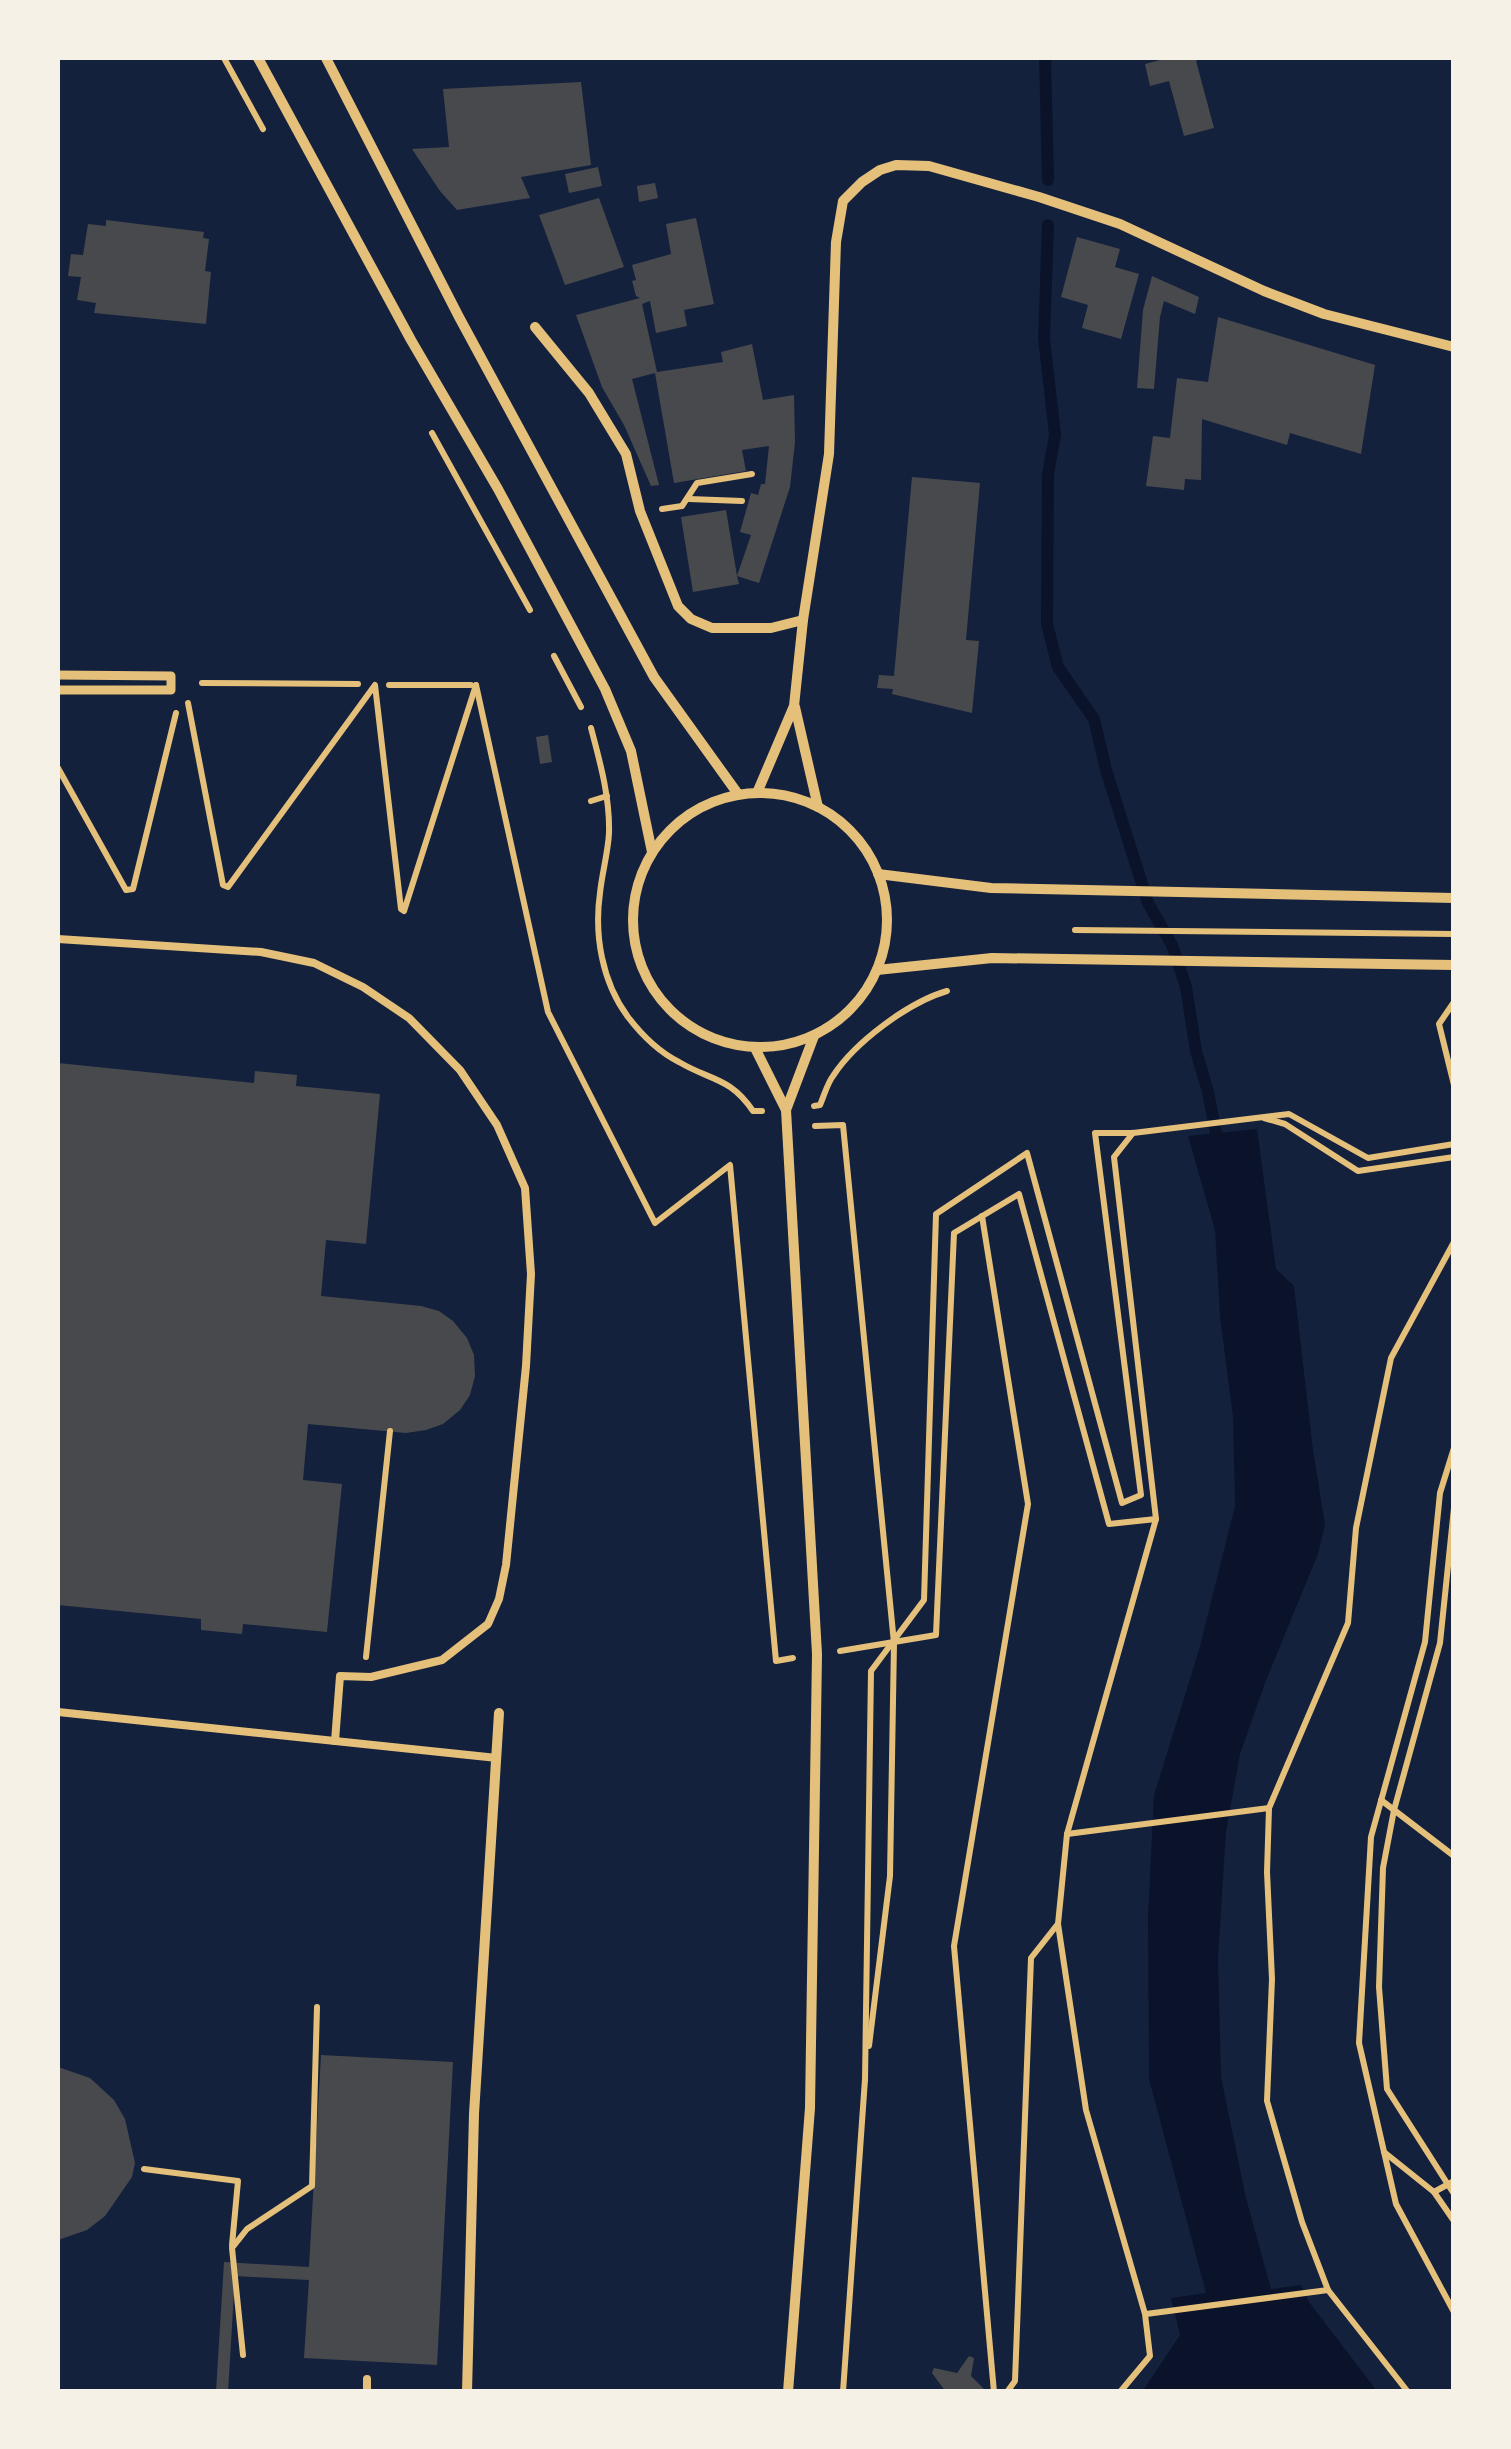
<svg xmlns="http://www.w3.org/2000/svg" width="1511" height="2449" font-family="Cabin,sans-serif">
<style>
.water{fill:#0b132b}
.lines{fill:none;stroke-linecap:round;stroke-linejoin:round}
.stream{stroke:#0b132b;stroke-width:12}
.building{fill:#48494c}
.path{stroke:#e5c07b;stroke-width:6}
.service{stroke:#e5c07b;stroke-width:8}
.pedestrian{stroke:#e5c07b;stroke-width:9}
.minor{stroke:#e5c07b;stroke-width:10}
</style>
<rect width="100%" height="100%" fill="#14213d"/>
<polygon class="water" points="1257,1129 1276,1269 1294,1286 1313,1450 1325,1525 1318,1554 1265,1683 1240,1754 1226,1832 1218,1957 1221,2077 1246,2198 1271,2289 1301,2285 1309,2302 1377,2391 1142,2392 1180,2335 1171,2298 1206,2293 1149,2079 1148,1916 1154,1795 1199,1650 1235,1506 1233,1417 1220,1317 1215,1230 1188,1136"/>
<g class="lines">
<g class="stream">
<polyline points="1045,58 1048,180"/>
<polyline points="1048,225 1044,338 1055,435 1048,474 1047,624 1058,667 1094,719 1106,770 1148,903 1172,945 1186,987 1196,1051 1208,1092 1219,1149"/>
</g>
</g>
<g class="building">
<polygon points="1168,58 1202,58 1196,61 1214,128 1184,136 1169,81 1150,86 1145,64"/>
<polygon points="581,82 591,165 521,177 530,198 457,210 440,191 412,149 449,147 443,89"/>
<polygon points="598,167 602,186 569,193 565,174"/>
<polygon points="655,183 658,198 639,202 637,186"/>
<polygon points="599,198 624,267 565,285 539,215"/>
<polygon points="696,218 714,304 684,310 687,326 656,333 650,301 642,304 657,372 723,362 721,352 752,344 763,400 794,395 795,442 790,487 759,583 737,576 739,584 693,592 681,517 726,510 737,576 751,535 740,532 751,493 758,495 761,484 765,484 769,446 742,450 746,471 674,483 655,373 632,379 659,485 651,486 624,425 602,387 576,315 640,298 636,296 632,281 636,280 632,265 671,254 666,224"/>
<polygon points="106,220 204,232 203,238 209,239 205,271 211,272 206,324 94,313 96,303 77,300 81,277 68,276 71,254 83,255 88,224 106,226"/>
<polygon points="1077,237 1120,249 1115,267 1139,274 1121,339 1082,328 1088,305 1061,297"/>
<polygon points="1152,276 1199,297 1195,314 1164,301 1160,317 1154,389 1137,388 1143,310"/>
<polygon points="1218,317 1375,365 1361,454 1290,433 1287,445 1202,419 1201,480 1185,479 1184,490 1146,486 1153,436 1170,438 1177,378 1208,382"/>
<polygon points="912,477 980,483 966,640 979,641 972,713 892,694 893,689 877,688 879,675 894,676"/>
<polygon points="548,735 552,762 540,764 536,737"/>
<polygon points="58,1063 254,1083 255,1071 297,1075 296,1086 380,1094 366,1244 326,1240 321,1296 421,1306 439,1311 453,1321 467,1338 474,1355 475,1376 470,1395 460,1410 443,1424 426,1430 406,1433 308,1424 303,1480 342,1484 327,1632 243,1624 242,1634 201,1630 201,1619 58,1605"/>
<polygon points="321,2055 453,2062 437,2365 304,2358 309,2280 235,2276 228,2392 216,2392 224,2262 309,2267"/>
<polygon points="58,2067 90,2078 114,2100 125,2119 135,2163 132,2177 105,2216 87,2230 58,2240"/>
<polygon points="969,2356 974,2358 971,2376 987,2392 946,2392 932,2373 934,2368 957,2373"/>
</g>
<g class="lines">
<g class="path">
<polyline points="224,58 263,129"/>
<polyline points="432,433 530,610"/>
<polyline points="689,499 742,501"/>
<polyline points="662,509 682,506 697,483 752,474"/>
<polyline points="554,656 581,707"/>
<polyline points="202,683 358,684"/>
<polyline points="389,685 471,685"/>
<polyline points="476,685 548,1012 655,1223 730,1165 776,1661 793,1658"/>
<polyline points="188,703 223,885 228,887 375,685 401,909 404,911 476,685"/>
<path d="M591,728C600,762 610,797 609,833C608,853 602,873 600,893C594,935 602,982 628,1017C641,1034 659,1052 679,1062C711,1081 730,1077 753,1111H762"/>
<polyline points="58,768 126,890 133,889 176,713"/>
<polyline points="591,801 607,796"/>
<polyline points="1075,930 1454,934"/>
<polyline points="1454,1002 1439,1024 1454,1085"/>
<path d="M814,1106L820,1105C824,1096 827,1084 833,1076C855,1042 909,1002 947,991"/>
<polyline points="1264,1118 1285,1124 1358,1171 1454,1157"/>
<polyline points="815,1126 843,1125 894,1643 890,1876 869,2046"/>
<polyline points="982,1216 1028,1504 954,1946 994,2392"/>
<polyline points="1454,1448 1440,1493 1425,1642 1371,1837 1359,2043 1396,2204 1454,2312"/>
<polyline points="1454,1508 1440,1643 1394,1810 1383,1868 1379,1987 1387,2089 1454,2194"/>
<polyline points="840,1651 936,1635 954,1233 1019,1194 1109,1524 1156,1519"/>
<polyline points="366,1657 390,1431"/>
<polyline points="1381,1800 1454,1856"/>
<polyline points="1067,1834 1269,1808"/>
<polyline points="865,2080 871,1671 924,1600 936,1214 1027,1153 1122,1503 1141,1495 1095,1133 1133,1133 1289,1114 1368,1158 1454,1144"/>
<polyline points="1384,2152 1434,2192 1454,2221"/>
<polyline points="144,2169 238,2181 232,2245"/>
<polyline points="1434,2192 1454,2181"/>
<polyline points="1146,2314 1328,2290"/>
<polyline points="243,2355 232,2248 247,2229 312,2186 317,2007"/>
<polyline points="843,2392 865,2079"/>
<polyline points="1007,2392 1015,2381 1031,1958 1057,1925"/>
<polyline points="1120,2392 1150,2356 1145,2314 1086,2110 1058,1924 1067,1834 1156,1519 1114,1157 1133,1133"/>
<polyline points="1408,2392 1328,2290 1302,2222 1267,2101 1272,1979 1267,1872 1269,1808 1348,1623 1356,1528 1391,1358 1454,1242"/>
</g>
<g class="service">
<polyline points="58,939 261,952 314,963 363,987 409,1018 460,1070 497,1125 525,1188 531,1274 526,1366 506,1565 499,1599 488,1624 442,1660 371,1677 340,1676 335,1741"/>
<polyline points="58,1712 497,1758"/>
<polyline points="367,2392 367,2379"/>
</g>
<polyline class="pedestrian" points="58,675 171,676 171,690 58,690"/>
<g class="minor">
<polyline points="258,58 411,340 498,489 605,689 631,751 652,852"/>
<polyline points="326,58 459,317 654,677 738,794"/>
<polyline points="535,327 589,393 626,454 640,511 678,606 691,619 712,628 771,628 803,620"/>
<polyline points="795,707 818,807"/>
<circle cx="760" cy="920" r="127"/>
<polyline points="757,793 794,706 803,620 829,454 836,242 843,201 862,182 880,170 896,165 929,166 1039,197 1120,224 1264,291 1324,314 1454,347"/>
<polyline points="878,874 991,888 1454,898"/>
<polyline points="877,970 992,958 1454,965"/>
<polyline points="755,1048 786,1110 817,1654 810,2108 788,2392"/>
<polyline points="786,1110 814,1036"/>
<polyline points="467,2392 474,2114 499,1713"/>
</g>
</g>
<rect width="1511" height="2449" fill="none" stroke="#f6f1e7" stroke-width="120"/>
</svg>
